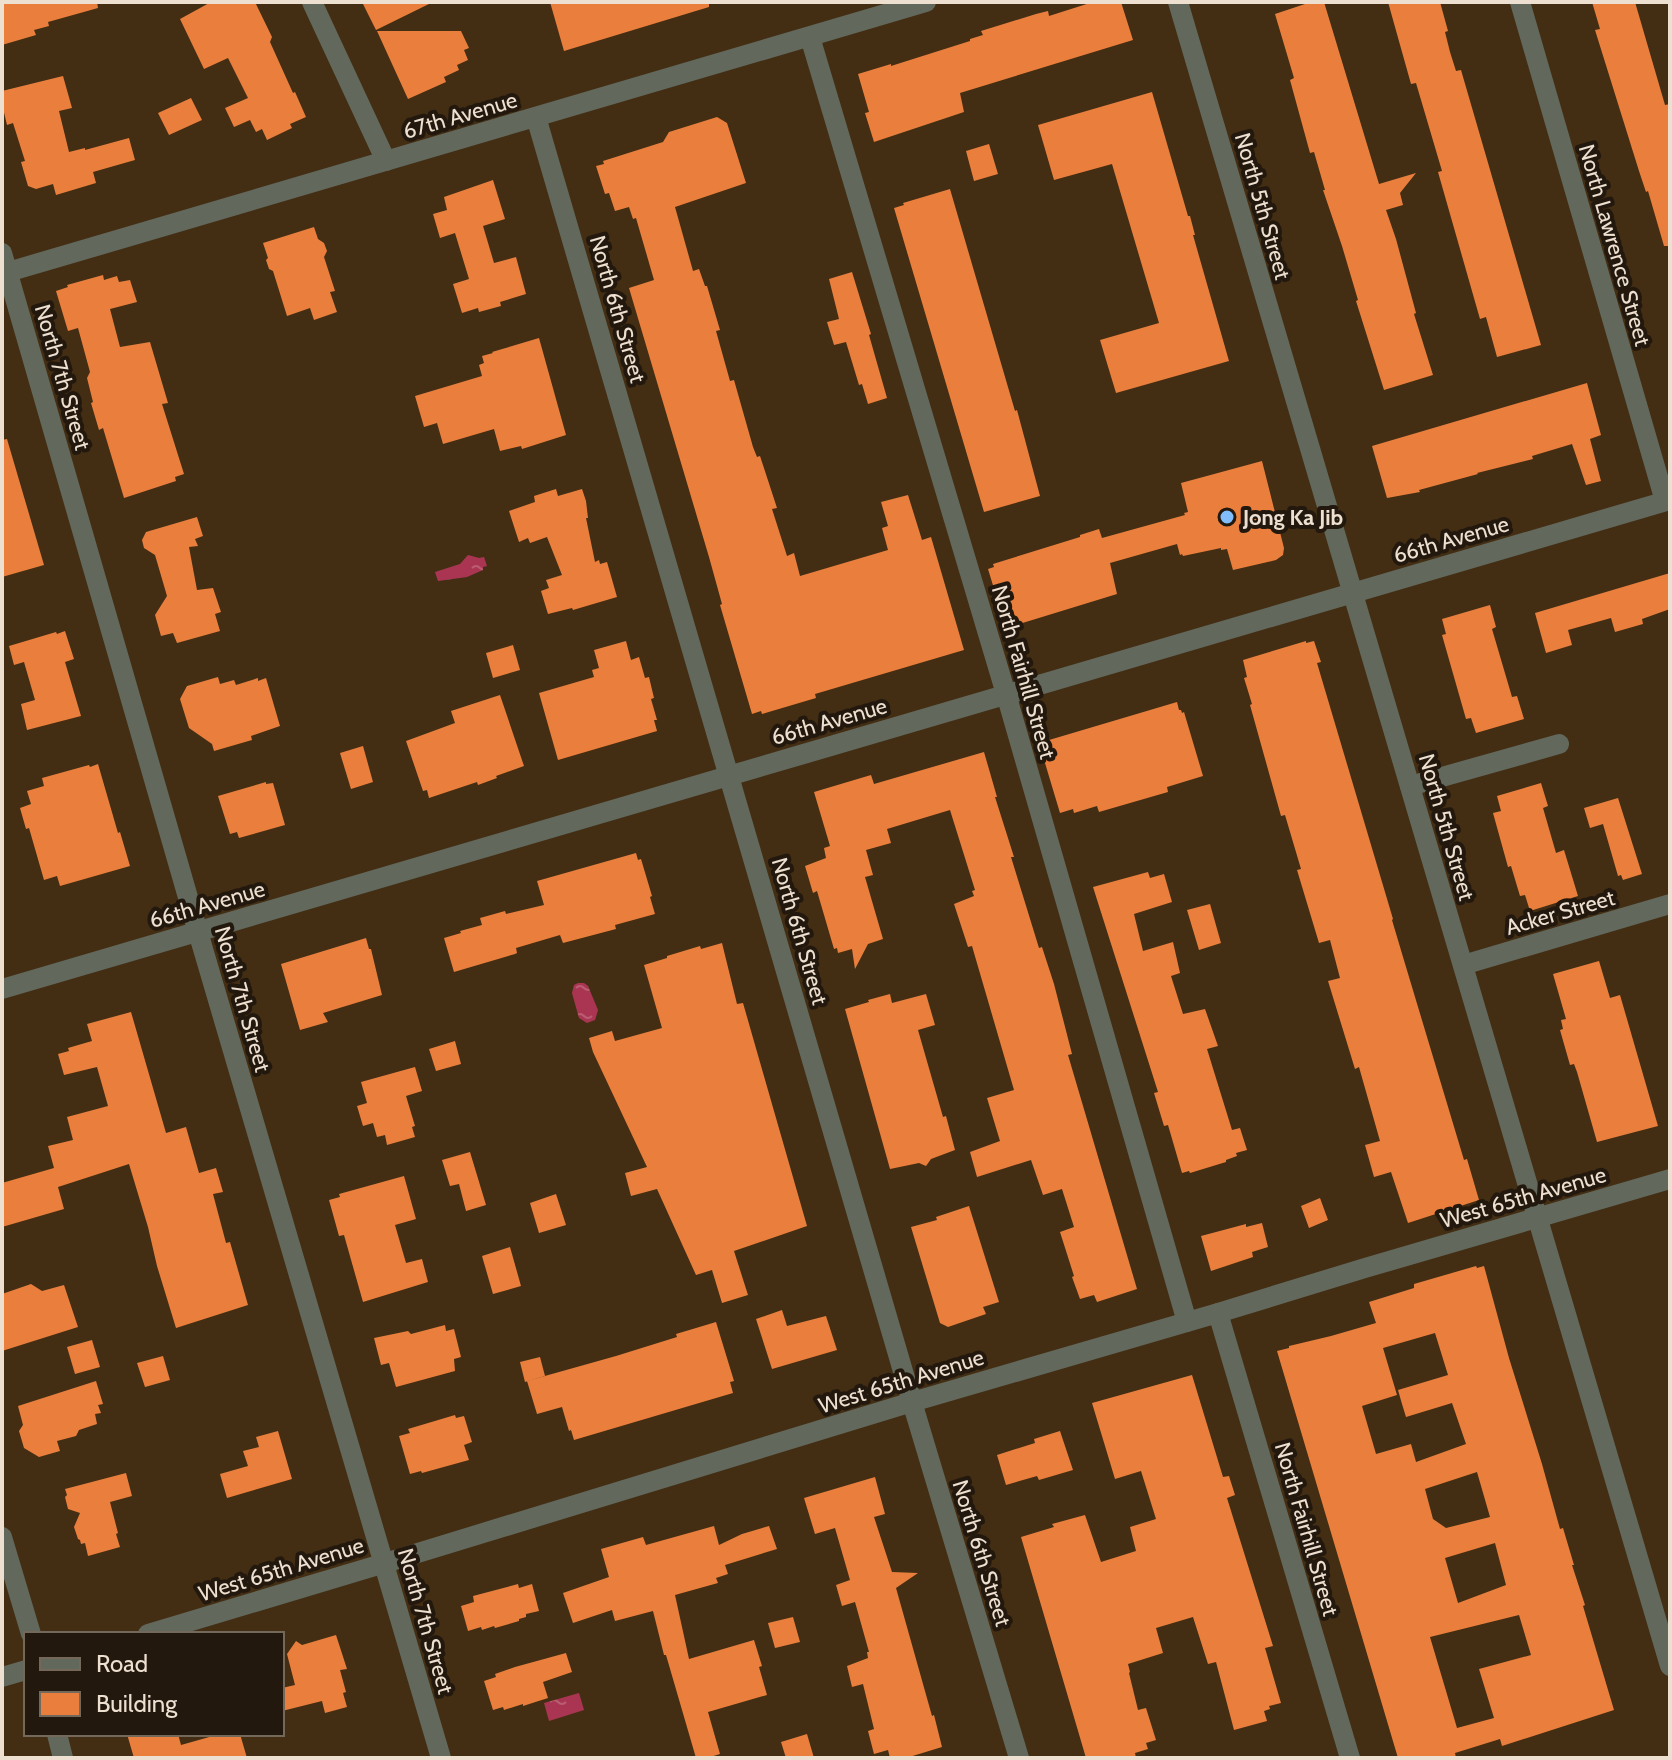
<svg xmlns="http://www.w3.org/2000/svg" width="1672" height="1760" font-family="Cabin,sans-serif">
<style>
.water{fill:url(#water-ripples)}
.building{fill:#ea7f3d;fill-rule:evenodd}
.lines{fill:none;stroke-linecap:round;stroke-linejoin:round}
.minor{stroke:#62695c;stroke-width:20}
.poi-dot{fill:#80bdfa;stroke:#22180d;stroke-width:3}
.labels{text-anchor:middle;stroke-width:8;stroke-linejoin:round;paint-order:stroke}
.street-label{font-size:22px;fill:#eee0d1;stroke:#22180d}
.poi-label{font-size:22px;font-weight:bold;fill:#eee0d1;stroke:#22180d;text-anchor:start}
</style>
<defs>
<pattern id="water-ripples" width="26" height="14" patternUnits="userSpaceOnUse" patternTransform="scale(2)"><rect width="26" height="14" fill="#aa3552"/><path d="M2 4q2-2 4 0t4 0M15 11q2-2 4 0t4 0" fill="none" stroke="#ba5c72"/></pattern>
</defs>
<rect width="100%" height="100%" fill="#432e14"/>
<g class="water">
<polygon points="468,555 479,558 484,557 487,566 483,567 483,570 467,577 438,581 435,572 460,564"/>
<polygon points="578,983 584,983 588,986 598,1010 595,1020 587,1023 579,1018 572,993 574,985"/>
<polygon points="579,1693 584,1710 549,1721 544,1703"/>
</g>
<g class="building">
<polygon points="2,2 97,2 98,8 48,22 49,26 34,30 36,35 2,45"/>
<polygon points="211,2 255,2 272,37 270,42 293,93 295,92 306,117 290,124 292,128 267,140 262,129 256,132 250,120 234,127 225,108 248,98 228,58 204,69 180,19"/>
<polygon points="362,2 433,2 376,30"/>
<polygon points="550,2 709,2 709,7 564,51"/>
<polygon points="1093,2 1121,2 1133,40 960,93 964,112 874,142 865,113 869,112 858,74 891,64 891,66 970,41 970,39 983,35 981,31 1036,14 1048,11 1049,16"/>
<polygon points="1311,2 1324,2 1379,184 1416,173 1400,193 1403,205 1386,210 1396,239 1416,313 1414,314 1433,375 1384,390 1356,301 1358,300 1342,246 1323,190 1325,190 1314,152 1310,153 1290,80 1294,78 1275,14"/>
<polygon points="1388,2 1440,2 1448,31 1445,32 1450,52 1456,71 1461,70 1541,345 1497,357 1486,317 1480,319 1438,172 1442,171 1416,83 1411,84"/>
<polygon points="1592,2 1635,2 1665,105 1670,104 1670,246 1664,246 1648,191 1646,192 1639,171 1595,30 1600,29"/>
<polygon points="377,31 461,31 469,48 464,50 468,60 457,65 459,70 444,77 446,82 408,99"/>
<polygon points="63,76 72,108 59,111 69,152 85,148 85,150 129,138 135,160 93,172 96,183 56,195 53,184 36,189 28,186 21,162 25,161 13,123 7,125 2,104 2,91"/>
<polygon points="1152,92 1188,216 1190,216 1195,235 1193,235 1229,361 1116,393 1100,340 1159,323 1112,164 1054,180 1038,125"/>
<polygon points="191,98 202,120 169,135 158,113"/>
<polygon points="717,117 727,123 746,183 675,207 693,271 699,269 705,286 707,286 720,330 716,331 730,381 734,380 753,447 757,457 760,456 777,508 772,509 787,556 794,553 800,576 888,550 882,528 888,526 881,502 908,495 922,540 931,537 964,650 815,694 816,698 762,714 761,711 752,714 720,605 722,604 709,557 629,288 654,280 636,218 633,219 629,207 615,211 609,193 605,194 596,166 604,164 603,161 663,142 669,132"/>
<polygon points="989,144 998,174 974,181 966,151"/>
<polygon points="493,180 505,219 483,226 494,263 516,257 526,294 500,302 501,306 479,312 478,308 462,313 453,284 469,279 455,233 440,238 433,214 447,210 444,197"/>
<polygon points="950,189 1015,411 1017,410 1040,496 984,512 894,208 904,205 903,203"/>
<polygon points="314,227 318,239 324,243 327,251 324,257 335,291 330,292 337,312 314,320 310,308 287,316 273,271 269,269 266,260 268,258 263,243"/>
<polygon points="852,272 871,334 869,335 887,398 868,404 862,384 859,385 846,342 834,345 827,322 839,319 829,279"/>
<polygon points="103,275 104,280 117,276 119,282 130,280 137,302 110,309 120,347 150,342 168,403 162,404 184,474 175,477 176,481 124,498 103,428 99,430 91,403 93,402 87,378 90,372 78,328 68,331 56,291 68,287 67,285"/>
<polygon points="539,338 566,435 522,449 521,446 500,451 494,429 443,444 437,423 424,427 415,396 482,376 479,365 484,363 482,356 493,353 492,352"/>
<polygon points="1587,383 1601,435 1590,439 1601,481 1586,485 1572,444 1532,456 1533,459 1477,473 1478,474 1419,490 1420,492 1387,498 1372,446"/>
<polygon points="7,439 44,565 2,577 2,440"/>
<polygon points="1262,461 1284,548 1283,555 1276,560 1233,570 1227,549 1221,550 1221,548 1183,556 1182,554 1180,555 1177,544 1110,563 1117,594 1006,628 988,569 994,567 993,564 1080,537 1080,535 1099,529 1102,538 1185,515 1184,513 1188,512 1181,483"/>
<polygon points="556,489 558,496 582,489 586,501 588,518 586,518 595,562 599,560 600,564 607,562 617,597 573,610 572,608 548,614 541,591 549,588 546,580 562,575 547,537 530,543 528,538 519,542 509,511 535,502 534,496"/>
<polygon points="197,517 203,536 195,539 198,546 189,547 197,590 213,588 221,612 215,614 220,631 177,643 173,633 161,636 155,615 167,596 155,555 144,548 142,540 146,532"/>
<polygon points="1670,573 1670,609 1642,619 1643,624 1615,632 1611,618 1568,630 1572,645 1546,653 1535,613"/>
<polygon points="1490,605 1496,627 1492,629 1512,697 1517,696 1524,719 1476,733 1471,718 1466,719 1442,635 1446,634 1442,619"/>
<polygon points="65,631 74,659 65,662 81,716 27,730 21,704 35,700 24,662 14,665 9,646 56,632 57,634"/>
<polygon points="626,641 631,660 639,657 645,678 649,677 654,698 651,699 657,720 654,720 657,731 558,760 539,693 594,677 592,670 599,668 594,650"/>
<polygon points="1306,641 1306,643 1314,641 1321,662 1317,663 1393,919 1392,920 1403,957 1464,1160 1467,1159 1479,1200 1408,1223 1391,1172 1374,1177 1365,1145 1380,1141 1359,1067 1355,1069 1328,981 1340,978 1330,940 1319,943 1297,870 1301,869 1285,815 1281,816 1250,705 1252,704 1244,678 1247,677 1243,660"/>
<polygon points="513,645 520,670 493,678 486,653"/>
<polygon points="218,677 220,684 234,680 236,685 258,678 258,681 266,678 280,726 251,736 252,740 214,751 212,744 189,728 180,699 187,686"/>
<polygon points="500,695 524,766 496,776 497,778 478,785 477,782 429,798 427,790 423,791 406,741 455,723 451,711"/>
<polygon points="1177,702 1179,710 1181,710 1182,713 1184,712 1203,776 1167,787 1168,792 1099,812 1097,806 1074,813 1073,809 1060,813 1039,743"/>
<polygon points="363,746 373,782 351,789 340,753"/>
<polygon points="984,752 997,797 995,797 1014,857 1011,857 1039,948 1042,947 1054,984 1072,1054 1068,1055 1137,1289 1097,1302 1094,1295 1080,1299 1072,1277 1074,1276 1060,1232 1074,1227 1062,1189 1043,1195 1031,1160 977,1177 970,1152 1000,1141 987,1098 1014,1090 972,946 968,947 954,904 974,896 972,891 975,890 950,810 887,829 891,843 866,850 873,875 865,877 883,939 868,944 855,969 852,949 838,953 837,948 834,949 817,891 813,893 805,866 826,858 824,848 830,846 814,792 871,775 874,784"/>
<polygon points="98,764 118,833 120,832 130,866 60,886 57,876 44,880 29,828 26,829 20,808 31,804 27,791 44,786 42,778 89,765 90,767"/>
<polygon points="266,782 266,784 273,783 285,825 239,838 237,832 230,834 218,796"/>
<polygon points="1541,783 1548,806 1543,808 1556,853 1564,850 1578,896 1530,911 1525,895 1520,896 1511,866 1508,867 1493,813 1501,811 1497,796"/>
<polygon points="1618,798 1642,874 1623,880 1621,875 1618,876 1603,824 1590,828 1584,808"/>
<polygon points="636,853 638,860 641,859 652,896 650,897 655,914 615,925 616,929 563,943 560,935 516,948 517,953 515,954 454,972 444,938 461,933 460,931 482,925 480,918 505,911 506,914 544,905 537,881"/>
<polygon points="1148,872 1150,878 1164,874 1172,902 1134,914 1143,951 1173,942 1180,973 1171,976 1183,1014 1205,1009 1218,1046 1207,1049 1232,1130 1240,1128 1247,1150 1236,1153 1237,1156 1226,1160 1226,1162 1190,1173 1189,1171 1182,1173 1168,1125 1164,1126 1154,1093 1158,1092 1093,887"/>
<polygon points="1210,904 1221,943 1199,950 1187,910"/>
<polygon points="366,938 369,949 371,949 382,995 323,1013 328,1022 300,1030 281,964"/>
<polygon points="722,943 737,1004 743,1003 807,1226 734,1251 748,1295 722,1303 712,1270 696,1275 657,1189 631,1196 625,1173 647,1167 593,1052 589,1038 612,1031 615,1041 662,1028 644,965 667,958 667,956 700,946 701,949"/>
<polygon points="1599,961 1610,998 1620,995 1658,1126 1597,1142 1577,1072 1574,1064 1570,1065 1560,1030 1563,1029 1561,1020 1566,1019 1553,974"/>
<polygon points="890,994 892,1003 926,994 935,1025 918,1030 943,1117 946,1116 955,1150 931,1159 926,1166 919,1163 890,1169 845,1009 869,1002 868,1000"/>
<polygon points="131,1012 166,1133 186,1127 199,1173 216,1168 223,1192 213,1194 226,1243 230,1242 248,1305 176,1328 157,1266 148,1227 129,1164 58,1187 64,1209 2,1227 2,1183 54,1168 48,1146 73,1140 67,1117 108,1106 97,1067 64,1075 58,1054 69,1051 68,1048 92,1041 87,1024"/>
<polygon points="455,1041 461,1064 436,1071 429,1049"/>
<polygon points="415,1067 422,1091 406,1096 415,1126 412,1127 415,1137 387,1145 385,1135 377,1137 373,1123 363,1126 357,1106 367,1103 361,1082"/>
<polygon points="470,1152 486,1205 466,1211 459,1184 450,1186 442,1160"/>
<polygon points="404,1176 416,1219 395,1225 406,1263 422,1259 428,1282 363,1302 344,1235 339,1236 329,1200 340,1197 339,1194"/>
<polygon points="556,1194 566,1225 539,1233 530,1203"/>
<polygon points="1320,1198 1328,1220 1309,1228 1301,1206"/>
<polygon points="969,1206 999,1302 983,1307 986,1314 948,1327 940,1323 911,1227 937,1220 936,1217"/>
<polygon points="1262,1223 1268,1247 1252,1252 1253,1257 1211,1271 1201,1236 1246,1224 1246,1227"/>
<polygon points="510,1247 521,1286 493,1294 482,1256"/>
<path d="M1476,1266L1477,1268L1484,1266L1509,1358L1542,1464L1560,1529L1563,1528L1574,1565H1572L1585,1605L1583,1606L1614,1710L1502,1746L1500,1739L1455,1753L1456,1758H1398L1277,1351L1289,1348V1346L1331,1336L1376,1323L1369,1302L1414,1288V1284ZM1435,1333L1448,1375L1398,1390L1402,1404L1406,1417L1452,1403L1466,1444L1416,1462L1411,1444L1376,1454L1362,1406L1397,1395L1383,1348ZM1477,1472L1490,1517L1446,1528L1433,1519L1425,1489ZM1495,1543L1506,1585L1458,1603L1445,1558ZM1519,1615L1531,1655L1479,1669L1494,1718L1457,1728L1430,1637Z"/>
<polygon points="31,1284 42,1291 64,1285 78,1327 2,1351 2,1294"/>
<polygon points="782,1310 787,1326 826,1316 837,1350 772,1369 756,1319"/>
<polygon points="716,1322 734,1381 730,1382 733,1393 574,1440 571,1430 569,1431 562,1407 537,1414 527,1381 616,1356 677,1337 676,1334"/>
<polygon points="445,1325 446,1331 454,1329 461,1357 454,1359 455,1371 396,1387 389,1363 381,1365 374,1338 408,1331 411,1334"/>
<polygon points="92,1340 100,1367 75,1374 67,1347"/>
<polygon points="163,1356 170,1380 145,1387 137,1363"/>
<polygon points="540,1357 545,1376 525,1382 520,1362"/>
<polygon points="1192,1375 1223,1477 1229,1476 1235,1495 1227,1498 1273,1646 1265,1648 1281,1703 1269,1706 1270,1709 1264,1711 1267,1721 1234,1730 1216,1662 1208,1664 1193,1617 1156,1628 1163,1653 1128,1664 1130,1672 1129,1673 1138,1710 1146,1708 1156,1740 1146,1743 1148,1749 1135,1753 1136,1758 1086,1758 1021,1537 1054,1527 1052,1524 1085,1515 1101,1562 1136,1551 1130,1527 1156,1519 1141,1471 1115,1479 1092,1403"/>
<polygon points="96,1381 103,1404 98,1405 101,1413 95,1414 97,1424 79,1430 76,1436 57,1441 60,1451 39,1457 24,1448 19,1431 23,1425 18,1406"/>
<polygon points="455,1415 456,1418 464,1416 472,1442 464,1445 469,1460 422,1473 421,1471 410,1474 399,1436 410,1433 408,1429"/>
<polygon points="278,1431 292,1479 227,1498 220,1474 248,1466 243,1451 259,1447 256,1437"/>
<polygon points="1060,1431 1073,1470 1039,1480 1037,1476 1006,1485 997,1455 1035,1443 1034,1439"/>
<polygon points="126,1473 132,1496 110,1502 118,1533 116,1534 120,1547 88,1556 85,1543 81,1544 80,1540 78,1539 74,1527 80,1513 68,1509 65,1497 67,1495 65,1489"/>
<polygon points="875,1477 885,1514 874,1517 892,1572 918,1573 896,1588 932,1716 934,1715 942,1747 906,1758 890,1758 888,1750 874,1754 868,1731 874,1729 863,1684 852,1687 847,1666 868,1658 867,1652 869,1652 855,1602 842,1606 836,1585 850,1580 835,1528 815,1534 804,1498"/>
<polygon points="714,1526 719,1545 742,1534 769,1526 777,1549 725,1565 728,1574 716,1578 718,1583 675,1595 689,1659 754,1640 762,1666 759,1667 767,1695 708,1712 720,1754 707,1758 696,1758 666,1655 664,1655 653,1611 615,1621 612,1610 573,1623 563,1593 609,1577 601,1549 643,1537 646,1545"/>
<polygon points="518,1584 519,1588 532,1584 539,1611 526,1614 526,1617 519,1619 519,1621 495,1628 494,1626 482,1630 481,1627 468,1631 461,1606 474,1602 473,1596"/>
<polygon points="793,1617 800,1642 775,1648 768,1623"/>
<polygon points="336,1635 347,1669 340,1670 346,1692 343,1693 347,1707 325,1713 322,1701 282,1711 282,1688 295,1685 287,1654 296,1641 302,1645"/>
<polygon points="566,1653 572,1672 543,1682 548,1698 523,1706 523,1704 504,1710 503,1707 493,1710 484,1681 496,1677 495,1674 515,1667"/>
<polygon points="127,1734 178,1734 181,1745 220,1734 240,1734 247,1758 134,1758"/>
<polygon points="807,1734 814,1758 786,1758 781,1742"/>
</g>
<g class="lines">
<g class="minor">
<polyline points="312,2 386,161"/>
<polyline points="1178,2 1670,1666"/>
<polyline points="1520,2 1665,501"/>
<polyline points="810,37 1006,694 1187,1322"/>
<polyline points="536,117 912,1402 1019,1758"/>
<polyline points="2,253 198,932 441,1758"/>
<polyline points="8,272 926,2"/>
<polyline points="1410,786 1559,744"/>
<polyline points="1463,965 1670,904"/>
<polyline points="2,989 1670,500"/>
<polyline points="1218,1313 1350,1758"/>
<polyline points="2,1537 31,1634"/>
<polyline points="148,1634 385,1563 912,1402 1218,1313 1365,1268 1670,1179"/>
<polyline points="2,1677 26,1670"/>
<polyline points="57,1734 63,1758"/>
</g>
</g>
<circle class="poi-dot" cx="1227" cy="517" r="8"/>
<g class="labels">
<g class="street-label">
<text transform="translate(460 115) rotate(-16)" y="8">67th Avenue</text>
<text transform="translate(1263 206) rotate(74)" y="8">North 5th Street</text>
<text transform="translate(1615 245) rotate(74)" y="8">North Lawrence Street</text>
<text transform="translate(618 309) rotate(74)" y="8">North 6th Street</text>
<text transform="translate(63 377) rotate(74)" y="8">North 7th Street</text>
<text transform="translate(1451 539) rotate(-16)" y="8">66th Avenue</text>
<text transform="translate(1024 672) rotate(74)" y="8">North Fairhill Street</text>
<text transform="translate(829 721) rotate(-16)" y="8">66th Avenue</text>
<text transform="translate(1447 827) rotate(74)" y="8">North 5th Street</text>
<text transform="translate(207 904) rotate(-16)" y="8">66th Avenue</text>
<text transform="translate(1560 912) rotate(-16)" y="8">Acker Street</text>
<text transform="translate(800 931) rotate(74)" y="8">North 6th Street</text>
<text transform="translate(243 999) rotate(74)" y="8">North 7th Street</text>
<text transform="translate(1523 1197) rotate(-16)" y="8">West 65th Avenue</text>
<text transform="translate(901 1381) rotate(-17)" y="8">West 65th Avenue</text>
<text transform="translate(1307 1529) rotate(74)" y="8">North Fairhill Street</text>
<text transform="translate(982 1553) rotate(73)" y="8">North 6th Street</text>
<text transform="translate(281 1569) rotate(-17)" y="8">West 65th Avenue</text>
<text transform="translate(426 1621) rotate(74)" y="8">North 7th Street</text>
</g>
<g class="poi-label">
<text x="1243" y="525">Jong Ka Jib</text>
</g>
</g>
<rect width="1672" height="1760" fill="none" stroke="#eee0d1" stroke-width="8"/>
<rect x="24" y="1632" width="260" height="104" fill="#22180d" stroke="#74685b" stroke-width="2"/>
<rect x="40" y="1658" width="40" height="12" fill="#62695c" stroke="#74685b" stroke-width="2"/>
<text x="96" y="1672" font-size="24" fill="#eee0d1">Road</text>
<rect x="40" y="1692" width="40" height="24" fill="#ea7f3d" stroke="#74685b" stroke-width="2"/>
<text x="96" y="1712" font-size="24" fill="#eee0d1">Building</text>
</svg>
